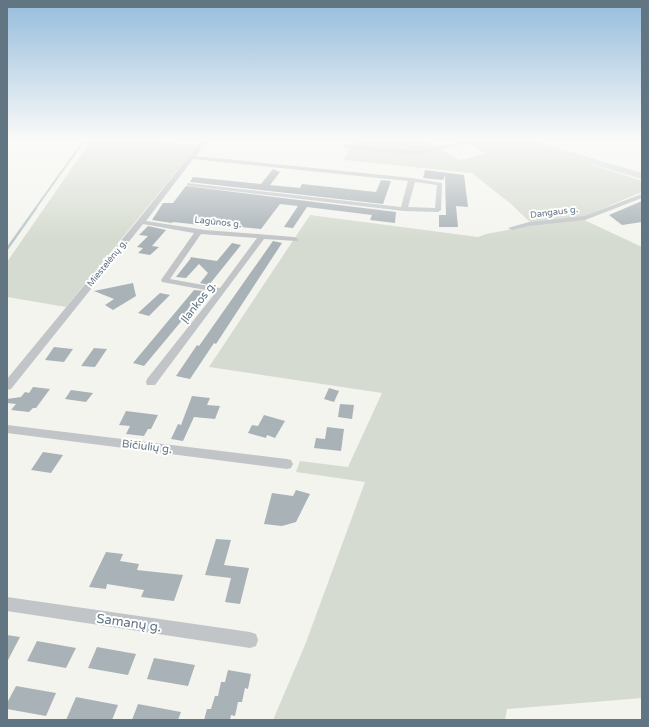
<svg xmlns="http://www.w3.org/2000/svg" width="649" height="727" font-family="'Varela Round',sans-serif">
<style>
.green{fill:#d5dbd0}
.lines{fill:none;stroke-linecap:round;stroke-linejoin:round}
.stream-far1{stroke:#b9c7cb;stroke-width:2}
.stream{stroke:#b9c7cb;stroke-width:2.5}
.building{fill:#a9b2b7}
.street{fill:#c1c5c8;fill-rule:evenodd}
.secondary{fill:#d2d8dc;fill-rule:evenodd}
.labels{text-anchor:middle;stroke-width:4;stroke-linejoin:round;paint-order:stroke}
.far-street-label{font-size:9px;fill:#617583;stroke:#fff}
.street-label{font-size:11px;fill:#617583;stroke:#fff}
.near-street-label{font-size:13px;fill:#617583;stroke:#fff}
</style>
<rect width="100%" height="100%" fill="#f4f4ef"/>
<g class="green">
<polygon points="92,139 140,139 197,146 66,307 7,297 7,262"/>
<polygon points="353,139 422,139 460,160 486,154 460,139 514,139 642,181 642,192 580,218 642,247 642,698 507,709 505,720 273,720 305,645 365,482 296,472 300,461 348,467 382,393 209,367 310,215 478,237 486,234 533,225 511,204 472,173 344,160 349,148 352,148 355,143 349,142 355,141"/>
</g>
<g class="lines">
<polyline class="stream-far1" points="35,209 85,139"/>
<polyline class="stream" points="7,249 36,208"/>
</g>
<g class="building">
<polygon points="273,169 280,172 270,185 300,188 302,184 376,192 381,180 391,181 383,204 190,182 193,177 261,184"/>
<polygon points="425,170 464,175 468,207 456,206 458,227 439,227 439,215 446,215 445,175 443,180 423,178"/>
<polygon points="186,186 396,212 395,223 370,220 372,215 307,207 293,228 284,227 298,206 280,204 261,229 230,226 233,223 215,221 210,226 173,222 172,223 152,220 163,203 173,203"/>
<polygon points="642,201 642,222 622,225 609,215"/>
<polygon points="148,226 166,230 152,246 159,247 150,255 138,253 143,248 137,247 148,236 139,235"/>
<polygon points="273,241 282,243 216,344 214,343 190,379 176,376 197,345 199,346"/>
<polygon points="232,243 241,245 209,285 200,283 208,273 199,264 186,278 176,277 191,258 190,257 217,261"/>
<polygon points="133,283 136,296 113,310 105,305 114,299 94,291"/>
<polygon points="194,290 204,291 202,294 204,294 144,366 133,363"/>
<polygon points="160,293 170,295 149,316 138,313"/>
<polygon points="54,347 73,349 64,362 45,360"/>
<polygon points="94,348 107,349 95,367 81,366"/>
<polygon points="33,387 50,389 36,408 33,408 29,412 11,410 16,404 7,403 7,399 21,397 25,392 29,393"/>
<polygon points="329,388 339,391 334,402 324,399"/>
<polygon points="71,390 93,393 86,402 65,399"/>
<polygon points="192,396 210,398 207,405 220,406 215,419 194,417 183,441 171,439 178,424 181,425"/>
<polygon points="340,404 354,405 352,419 338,417"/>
<polygon points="126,411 158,415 151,429 148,429 144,436 126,434 130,426 119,425"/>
<polygon points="264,415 285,421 275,438 267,435 266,438 248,433 252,425 258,426"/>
<polygon points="327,427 344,429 341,451 314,448 316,438 325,439"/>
<polygon points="43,452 63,455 51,473 31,470"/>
<polygon points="296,490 310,494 296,522 282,526 264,524 272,493 293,496"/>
<polygon points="216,539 231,540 224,565 249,568 240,604 225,602 231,578 205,575"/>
<polygon points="106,552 123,554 120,561 139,564 137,570 183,575 174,601 141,597 144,590 107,584 106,589 89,587"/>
<polygon points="7,635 20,637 7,662"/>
<polygon points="37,641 76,648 66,668 27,661"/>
<polygon points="97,647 136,654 128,675 88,668"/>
<polygon points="154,658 195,665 188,686 147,679"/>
<polygon points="228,670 251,674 248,689 245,688 242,702 238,702 235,716 231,715 230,720 204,720 207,709 211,709 215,696 218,696 221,682 225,682"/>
<polygon points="16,686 56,693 46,716 7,709 7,703"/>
<polygon points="76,697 118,705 112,720 66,720"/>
<polygon points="138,704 181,712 178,720 132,720"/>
</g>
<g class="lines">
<g class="street">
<path d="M203,139H209L196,156L412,178L442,183L441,210L438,212L404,211L189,186L187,185V183L401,207L408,181L193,159L146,221L205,230L294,237L298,239L297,241L264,239L155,385H147L146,382L147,379L216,292L162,282L161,280L194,233L143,224L11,389L7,390V379L138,220ZM415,182L437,185L435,208L408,207ZM201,234L257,238L220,288L170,279Z"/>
<polygon points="476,139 486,139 417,155 345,148 342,146 345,144 417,151"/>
<polygon points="642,194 642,198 585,220 529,226 512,230 508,228 529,222 584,216"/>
<polygon points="7,425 287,459 291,460 293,464 291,468 287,469 7,433"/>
<polygon points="7,597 250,632 256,634 258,640 256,646 250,648 7,611"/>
</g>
<polygon class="secondary" points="514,139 526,139 642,173 642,179 515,141"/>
</g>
<linearGradient id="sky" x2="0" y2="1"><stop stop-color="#95bcdc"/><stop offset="0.58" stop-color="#fafaf8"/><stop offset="1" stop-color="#fafaf8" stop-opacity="0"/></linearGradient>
<rect width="649" height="241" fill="url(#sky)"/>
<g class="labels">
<g class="far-street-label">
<text transform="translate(554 212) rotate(-7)" y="3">Dangaus g.</text>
<text transform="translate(218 222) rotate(6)" y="3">Lagūnos g.</text>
<text transform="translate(107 263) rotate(-51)" y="3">Miestelėnų g.</text>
</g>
<g class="street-label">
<text transform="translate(198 302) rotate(-52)" y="4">Įlankos g.</text>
<text transform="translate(147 446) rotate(7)" y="4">Bičiulių g.</text>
</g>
<g class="near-street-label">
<text transform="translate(129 622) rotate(8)" y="5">Samanų g.</text>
</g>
</g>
<rect width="649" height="727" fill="none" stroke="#617583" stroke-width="16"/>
</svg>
